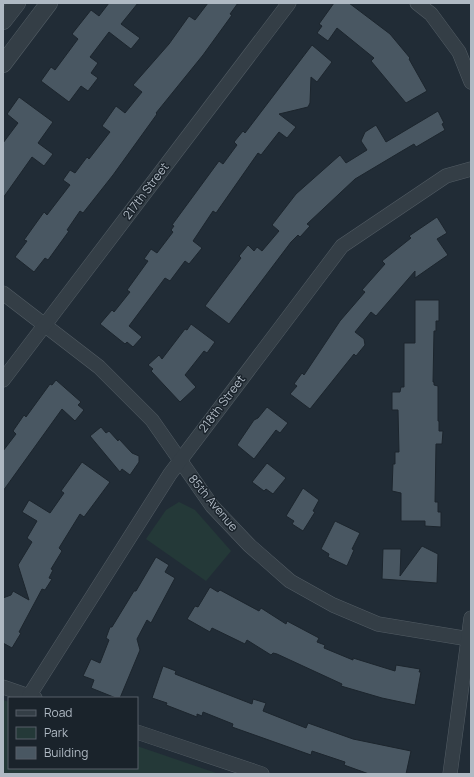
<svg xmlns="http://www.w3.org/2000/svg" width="474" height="777" font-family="Manrope,sans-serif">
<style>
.green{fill:#243938}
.building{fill:#495762;stroke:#1c252d}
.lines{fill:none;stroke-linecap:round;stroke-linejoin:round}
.minor-casing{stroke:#525c64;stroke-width:15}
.tertiary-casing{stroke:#525c64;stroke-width:18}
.minor{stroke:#343e46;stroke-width:14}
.tertiary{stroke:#343e46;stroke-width:17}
.labels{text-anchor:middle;stroke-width:3;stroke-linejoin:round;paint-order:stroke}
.street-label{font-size:12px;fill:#afb9c3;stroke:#1a232b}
</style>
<rect width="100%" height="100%" fill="#212c36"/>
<g class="green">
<polygon points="179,502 195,510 231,551 206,581 146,539 166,510"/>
<polygon points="3,700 9,702 9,768 137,768 137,746 219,774 3,774"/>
</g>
<g class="building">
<polygon points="109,3 138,3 121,24 140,38 131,49 109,32 90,57 98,63 91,73 98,78 88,91 81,86 69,102 41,81 51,67 55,70 78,39 72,34 91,10 99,16"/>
<polygon points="208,3 238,3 230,14 232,15 203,55 156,113 157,114 113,175 83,213 80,211 67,230 69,231 48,260 45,258 34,272 15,257 27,241 24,240 44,212 47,215 70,185 63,180 70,170 75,173 87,157 89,159 110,132 102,126 116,106 125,113 142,92 133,85 169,44 189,16 195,20"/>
<polygon points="334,3 349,3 390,34 410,58 409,59 427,91 406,103 371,61 374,58 337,28 328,41 317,33 322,26 319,24"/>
<polygon points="312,45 332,62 317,82 311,77 310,103 308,107 279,114 296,127 287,138 279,132 261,155 258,153 216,213 213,211 193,241 202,248 189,264 185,261 170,281 165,278 129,326 142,337 133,347 127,342 125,344 100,324 112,310 114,312 130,292 127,290 148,261 144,259 151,249 157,253 173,232 171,230 174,226 172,225 219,161 223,164 237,145 234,142 243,131 245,133"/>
<polygon points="19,97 53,122 38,143 53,154 44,166 32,157 3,198 3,143 18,123 7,114"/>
<polygon points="438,111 444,123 442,124 445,130 416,147 414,144 402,151 355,179 307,224 310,226 300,237 298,235 291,242 229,324 205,306 241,258 239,256 248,245 254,251 257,247 262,251 279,231 272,225 296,194 340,155 346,163 367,150 361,141 365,132 376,125 386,142"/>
<polygon points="437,217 447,233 437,239 448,255 415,278 415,271 376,316 371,312 355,332 364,339 365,345 356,356 354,354 310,409 290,394 297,386 294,384 302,373 304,375 340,321 365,292 362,290 385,264 382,261 411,238 409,236"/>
<polygon points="415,300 439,300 439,321 436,321 436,331 434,331 433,382 434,382 434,385 438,386 438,421 439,421 439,431 443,431 442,444 436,444 435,502 438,502 438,512 441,512 441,527 425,526 425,521 401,521 401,493 392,491 393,464 395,464 395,452 399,452 398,410 392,410 392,392 400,392 401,387 404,387 404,343 415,343"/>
<polygon points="191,324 215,342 207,353 204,351 185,375 196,387 180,402 151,371 153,369 148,365 159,355 162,359 185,329 187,330"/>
<polygon points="56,380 81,402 78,405 84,410 75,421 62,409 3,491 3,451 16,434 13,431 24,415 26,417 50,384 52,385"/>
<polygon points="267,407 288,423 280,433 276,430 254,459 237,445 254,420 258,418"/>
<polygon points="101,427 106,433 109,431 118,441 119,439 132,453 139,456 139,462 130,475 122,469 120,472 90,436"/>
<polygon points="82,462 110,482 84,517 80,514 59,548 62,551 51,569 53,570 49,578 52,579 45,590 42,589 19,632 21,633 12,648 3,643 3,598 11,595 13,591 29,600 18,565 32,542 27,538 37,521 22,512 29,500 50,513 64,493 61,491"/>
<polygon points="267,463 286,478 273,494 266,489 264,491 252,482"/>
<polygon points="303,488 319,500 313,511 315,512 303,531 292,524 294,521 286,516"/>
<polygon points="335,521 360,533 352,549 354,550 347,566 328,557 329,554 321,549"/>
<polygon points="422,546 438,554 437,583 382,579 383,549 401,549 400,576"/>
<polygon points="156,557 169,565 165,572 175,578 151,623 147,620 137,639 140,650 120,698 116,698 91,688 94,680 83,676 91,659 100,663 109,640 106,638 110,627 112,627 134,591 136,591"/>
<polygon points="210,587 218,592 220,590 259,611 261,608 286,624 287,621 319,638 317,642 325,645 324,648 353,660 353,658 395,671 396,665 420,669 419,672 421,672 415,705 382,698 341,686 342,684 277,654 273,653 271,655 247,640 245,644 212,628 210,632 187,619 195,606 198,607"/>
<polygon points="163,666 176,671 175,674 252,704 253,699 266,703 263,711 306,728 308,723 353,739 411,751 406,774 369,774 344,765 345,762 312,751 311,755 232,727 233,724 203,712 202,716 197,714 197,717 166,705 167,703 152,698"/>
</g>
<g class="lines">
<defs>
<g id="minor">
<polyline points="417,3 431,14 459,52 471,82"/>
<polyline points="3,293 99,367 152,420 212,506 249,545 290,581 333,605 378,624 469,639"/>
<polyline points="3,380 289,3"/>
<polyline points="3,687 35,698"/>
<polyline points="29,696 170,474 342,246 446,176 471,169"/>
<polyline points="137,732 262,774"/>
<polyline points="450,774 471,618"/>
</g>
<g id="tertiary">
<polyline points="3,21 17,3"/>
<polyline points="3,64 49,3"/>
</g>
</defs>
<use href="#minor" class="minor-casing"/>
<use href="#tertiary" class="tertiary-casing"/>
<use href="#minor" class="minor"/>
<use href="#tertiary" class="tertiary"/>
</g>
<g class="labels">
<g class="street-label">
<text transform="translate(146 191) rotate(-53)" y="4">217th Street</text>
<text transform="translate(222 404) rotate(-53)" y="4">218th Street</text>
<text transform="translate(213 503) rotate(50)" y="4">85th Avenue</text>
</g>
</g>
<rect width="474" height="777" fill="none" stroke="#afb9c3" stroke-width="8"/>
<rect x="8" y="697" width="130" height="72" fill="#1a232b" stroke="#565f68"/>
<rect x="16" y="710" width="20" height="6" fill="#343e46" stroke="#565f68"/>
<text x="44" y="717" font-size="12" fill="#afb9c3">Road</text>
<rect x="16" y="727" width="20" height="12" fill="#243938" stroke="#565f68"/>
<text x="44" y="737" font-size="12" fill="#afb9c3">Park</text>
<rect x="16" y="747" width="20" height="12" fill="#495762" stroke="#565f68"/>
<text x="44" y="757" font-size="12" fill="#afb9c3">Building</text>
</svg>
